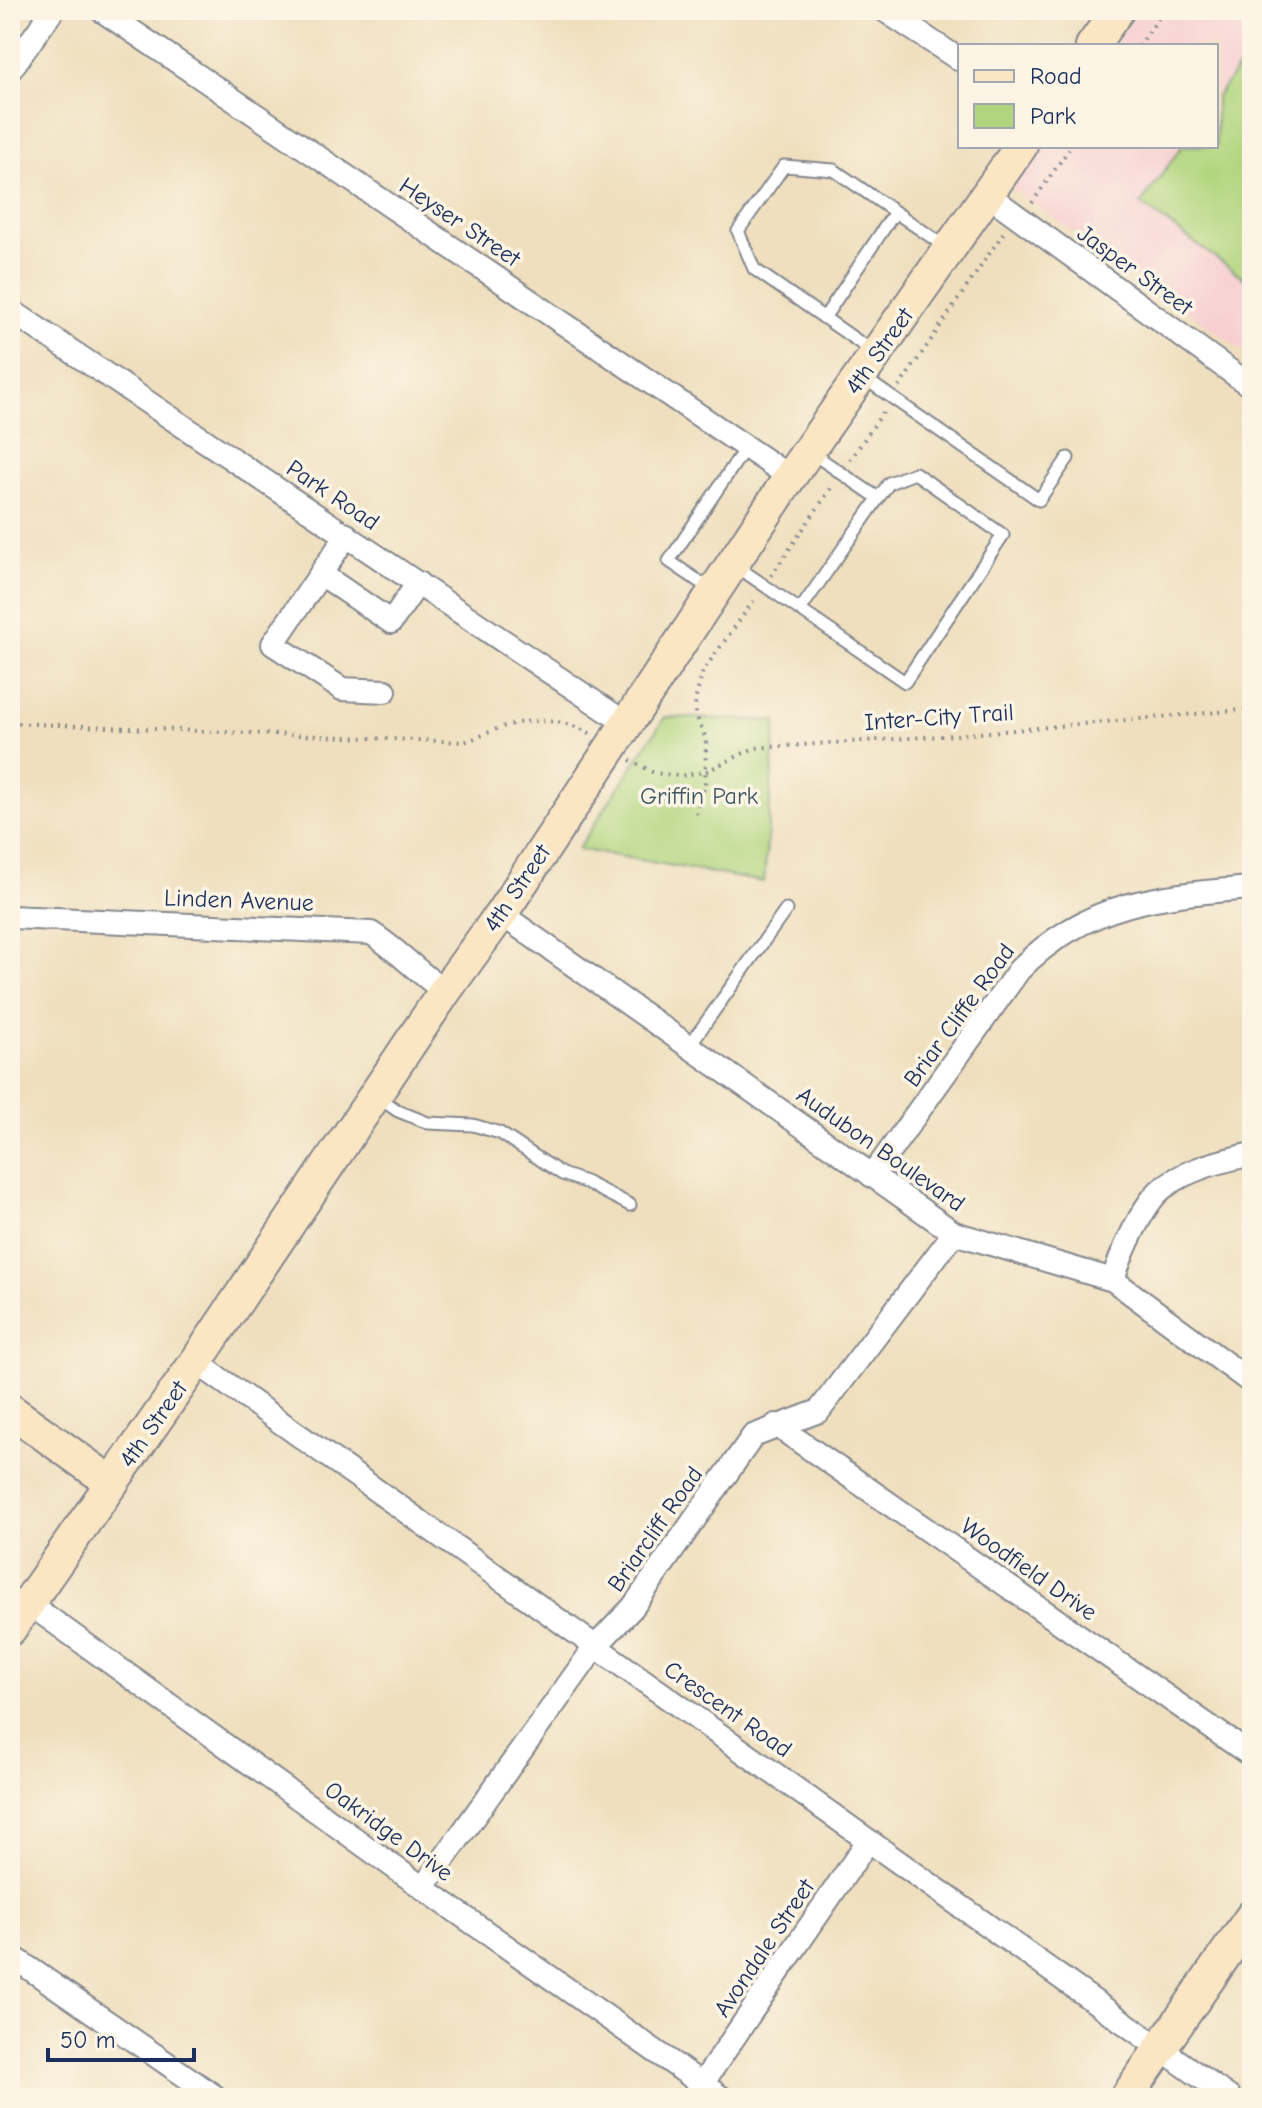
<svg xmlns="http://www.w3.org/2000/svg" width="1262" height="2108" font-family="'Comic Neue',sans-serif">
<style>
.built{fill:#f7cfd1}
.green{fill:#b1d57e;stroke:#66826e;stroke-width:2}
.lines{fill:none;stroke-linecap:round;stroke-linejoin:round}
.lane-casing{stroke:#85878e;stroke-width:15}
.street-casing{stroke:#85878e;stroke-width:26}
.secondary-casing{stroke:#85878e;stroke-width:36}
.path{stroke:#85878e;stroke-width:4;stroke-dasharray:2 6;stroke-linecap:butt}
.lane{stroke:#fff;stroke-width:11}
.street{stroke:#fff;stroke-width:22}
.secondary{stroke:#fbe6c4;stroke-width:32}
.labels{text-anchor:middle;stroke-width:7;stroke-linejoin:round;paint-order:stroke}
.street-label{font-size:24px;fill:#1b2f5e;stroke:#fcf5e5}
.park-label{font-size:24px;fill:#405866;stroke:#fcf5e5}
</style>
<rect width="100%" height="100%" fill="#fcf5e5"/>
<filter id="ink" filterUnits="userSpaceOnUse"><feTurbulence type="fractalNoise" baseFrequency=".0125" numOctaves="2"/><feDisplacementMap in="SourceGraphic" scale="16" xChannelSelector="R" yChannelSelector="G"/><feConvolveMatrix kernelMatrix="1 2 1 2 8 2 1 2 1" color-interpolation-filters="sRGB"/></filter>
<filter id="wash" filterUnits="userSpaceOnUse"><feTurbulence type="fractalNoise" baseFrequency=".006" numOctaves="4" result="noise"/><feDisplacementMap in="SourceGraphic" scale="32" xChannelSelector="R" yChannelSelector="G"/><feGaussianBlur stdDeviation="1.8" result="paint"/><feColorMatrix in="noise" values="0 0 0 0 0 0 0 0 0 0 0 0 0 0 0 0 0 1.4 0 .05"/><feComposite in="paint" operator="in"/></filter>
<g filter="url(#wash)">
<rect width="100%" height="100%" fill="#efdfbe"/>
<polygon class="built" points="1139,10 1252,10 1252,357 1011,188 1041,146 1216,146 1216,46 1113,46"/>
<g class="green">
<polygon points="1252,48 1252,284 1141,204 1182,146 1216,146 1216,98"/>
<polygon points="665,717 776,721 764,882 578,849"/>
</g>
</g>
<g filter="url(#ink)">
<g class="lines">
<defs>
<g id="lane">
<polyline points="824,318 895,212"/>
<polyline points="872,351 754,269 738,231 784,166 834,170 946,247"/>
<polyline points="861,376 1039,500 1068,458"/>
<polyline points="809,451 878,498"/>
<polyline points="733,564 905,682 1003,535 915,473 889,483 800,610"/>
<polyline points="713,591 669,561 746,447"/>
<polyline points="689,1046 786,910"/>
<polyline points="378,1097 398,1111 428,1123 473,1125 500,1133 562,1174 585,1182 630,1205"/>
</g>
<g id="street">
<polyline points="101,10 790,477"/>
<polyline points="884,10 960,60"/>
<polyline points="10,70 53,10"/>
<polyline points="988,195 1252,387"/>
<polyline points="10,310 627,724"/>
<polyline points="347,535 273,644 342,689 385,691"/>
<polyline points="321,574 391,622 418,583"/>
<polyline points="501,914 954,1233 1113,1280 1252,1383"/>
<path d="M10,917L371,933C398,950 419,974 445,991"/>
<path d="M872,1176L1019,970C1087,901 1160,895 1252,888"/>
<path d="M1113,1280C1120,1256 1144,1201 1164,1187C1190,1168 1222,1161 1252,1154"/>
<polyline points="196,1362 1230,2098"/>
<polyline points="776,1425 1252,1756"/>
<polyline points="28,1603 423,1888 722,2098"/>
<polyline points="423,1888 595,1647 633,1607 753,1436 819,1411 954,1233"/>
<polyline points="10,1955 217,2098"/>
<polyline points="702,2084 868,1841"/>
</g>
<g id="secondary">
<polyline points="1092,46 1118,10"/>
<polyline points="10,1410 112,1483"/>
<polyline points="10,1629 196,1362 445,991 501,914 790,477 1021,146"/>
<polyline points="1126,2098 1252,1916"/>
</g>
</defs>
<use href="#lane" class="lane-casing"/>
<use href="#street" class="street-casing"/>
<use href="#secondary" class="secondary-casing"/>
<g class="path">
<polyline points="1139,46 1164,10"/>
<polyline points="1032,203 1071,146"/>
<polyline points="899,387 1004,232"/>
<polyline points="850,460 886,408"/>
<polyline points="771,576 834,484"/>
<path d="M10,723L463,742C476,739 486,733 499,728C531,717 564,718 593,735"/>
<polyline points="630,760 654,773 679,776 705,772 754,748 957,735 1252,709"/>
<polyline points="696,814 705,785 706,739 696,715 695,701 703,671 757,596"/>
</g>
<use href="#lane" class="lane"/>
<use href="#street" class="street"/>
<use href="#secondary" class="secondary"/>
</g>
</g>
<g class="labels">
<g class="street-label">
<text transform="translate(460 222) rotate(34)" y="8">Heyser Street</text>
<text transform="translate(1135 270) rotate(36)" y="8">Jasper Street</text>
<text transform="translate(879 351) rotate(-55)" y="8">4th Street</text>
<text transform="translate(333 495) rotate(34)" y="8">Park Road</text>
<text transform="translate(939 717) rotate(-4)" y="8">Inter-City Trail</text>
<text transform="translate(517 888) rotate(-56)" y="8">4th Street</text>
<text transform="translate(239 900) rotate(2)" y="8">Linden Avenue</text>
<text transform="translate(959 1015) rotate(-54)" y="8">Briar Cliffe Road</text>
<text transform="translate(881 1149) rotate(35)" y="8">Audubon Boulevard</text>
<text transform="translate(153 1424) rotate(-55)" y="8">4th Street</text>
<text transform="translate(655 1529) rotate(-55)" y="8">Briarcliff Road</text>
<text transform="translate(1029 1569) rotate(35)" y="8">Woodfield Drive</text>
<text transform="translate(728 1709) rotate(35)" y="8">Crescent Road</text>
<text transform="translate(389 1831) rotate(36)" y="8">Oakridge Drive</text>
<text transform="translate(764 1948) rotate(-56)" y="8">Avondale Street</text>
</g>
<g class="park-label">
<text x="699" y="804">Griffin Park</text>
</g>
</g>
<rect width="1262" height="2108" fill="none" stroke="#fcf5e5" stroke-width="40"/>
<rect x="958" y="44" width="260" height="104" fill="#fcf5e5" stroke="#a2a6af" stroke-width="2"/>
<rect x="974" y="70" width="40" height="12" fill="#fbe6c4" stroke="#a2a6af" stroke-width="2"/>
<text x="1030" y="84" font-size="24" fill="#1b2f5e">Road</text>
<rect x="974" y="104" width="40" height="24" fill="#b1d57e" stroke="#a2a6af" stroke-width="2"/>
<text x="1030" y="124" font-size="24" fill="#1b2f5e">Park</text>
<path d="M48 2048v12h146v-12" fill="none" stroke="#1b2f5e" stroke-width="4"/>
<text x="60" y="2048" font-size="24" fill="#1b2f5e" stroke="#fcf5e5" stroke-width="6" paint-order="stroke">50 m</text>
</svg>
